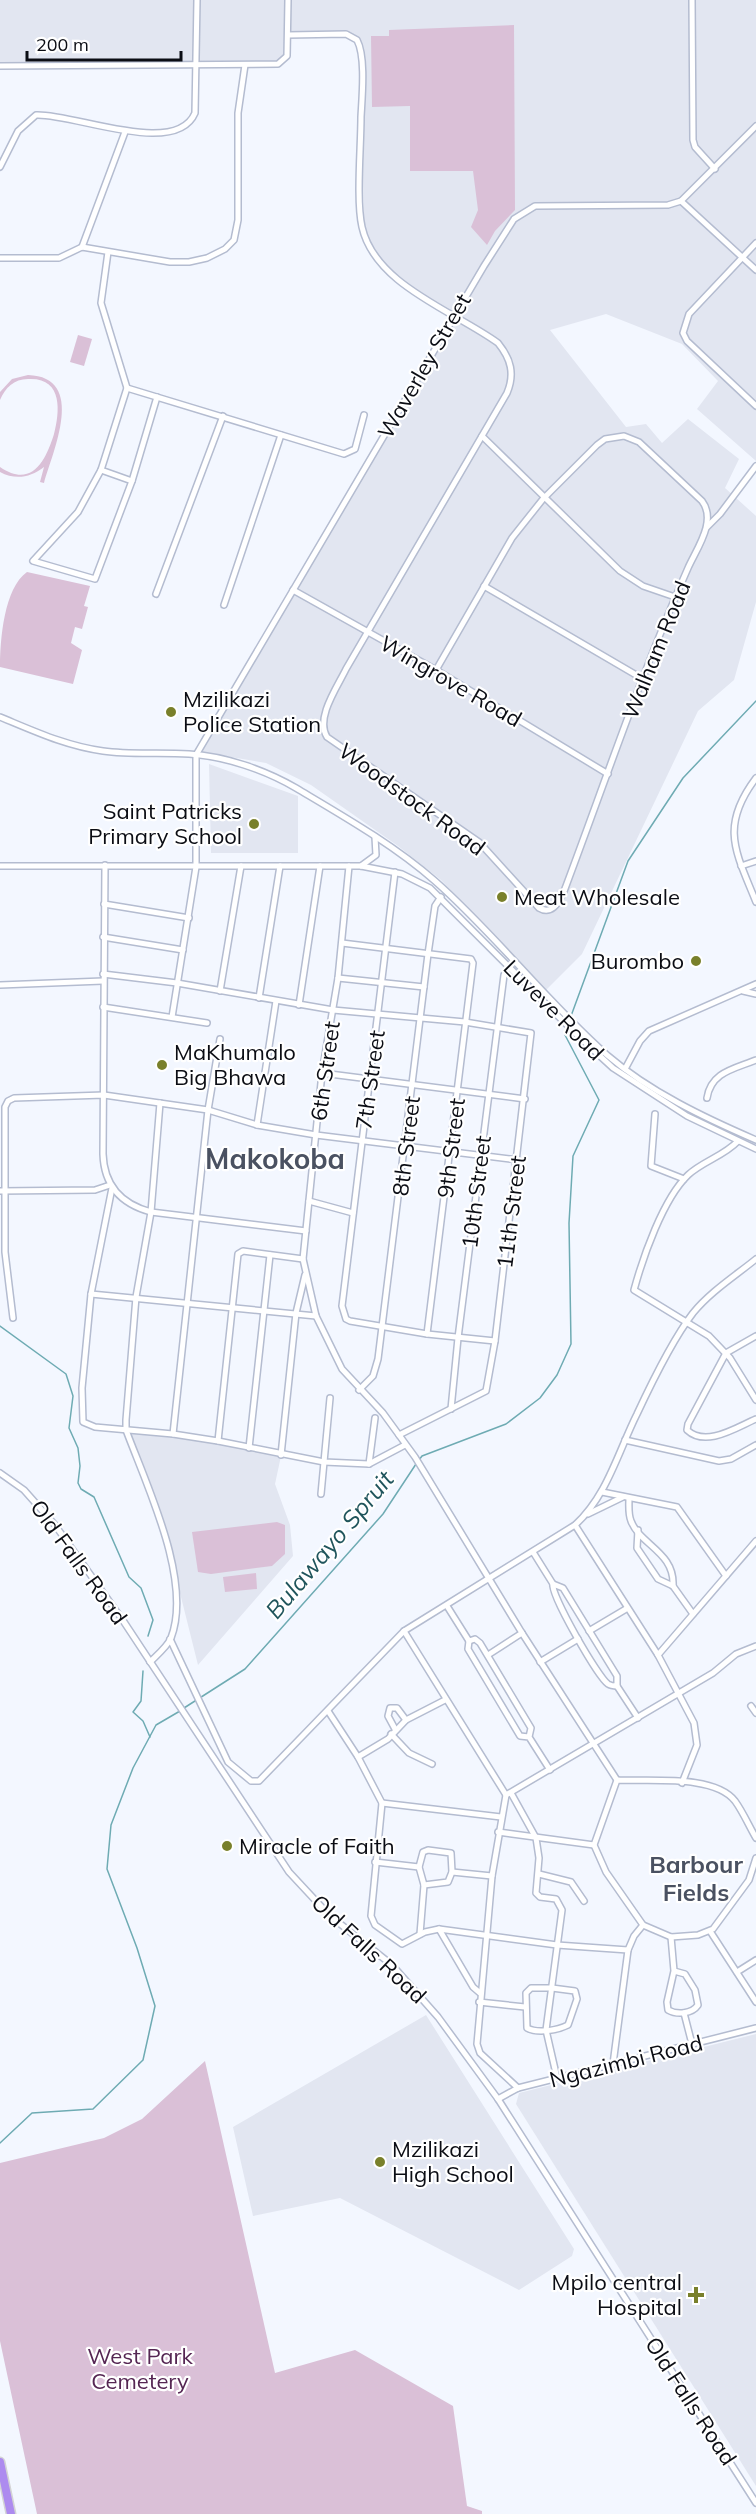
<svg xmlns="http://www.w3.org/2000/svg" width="756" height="2514" font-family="Mulish,sans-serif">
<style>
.built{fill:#e2e6f1}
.green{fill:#dac0d7}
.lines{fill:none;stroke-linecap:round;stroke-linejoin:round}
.stream{stroke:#6eabb3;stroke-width:1.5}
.minor-casing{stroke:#b4bcd0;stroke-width:8}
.highway-casing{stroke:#d3d3d5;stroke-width:11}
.minor{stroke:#fff;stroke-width:5}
.highway{stroke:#ad8bef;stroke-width:8}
.poi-dot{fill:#79802b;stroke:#fff;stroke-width:2}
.labels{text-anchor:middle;stroke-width:4.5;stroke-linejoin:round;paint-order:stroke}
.street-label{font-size:22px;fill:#0b0d14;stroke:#fff}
.poi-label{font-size:22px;fill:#0b0d14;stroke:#fff;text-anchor:start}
.park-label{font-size:22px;fill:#552653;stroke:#fff}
.water-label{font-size:24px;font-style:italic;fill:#20555c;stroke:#fff}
.neighbourhood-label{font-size:24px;font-weight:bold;fill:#4a5161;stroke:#fff}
.district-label{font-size:28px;font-weight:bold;fill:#4a5161;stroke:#fff}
</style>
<rect width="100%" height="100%" fill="#f3f7ff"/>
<g class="built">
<polygon points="0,0 756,0 756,461 697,409 718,381 682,344 606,314 550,330 626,427 646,424 662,443 688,419 739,459 725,488 756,516 756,602 734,680 698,711 582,954 545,991 441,880 398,846 311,785 266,763 201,752 456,314 395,277 375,254 364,229 360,40 354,34 287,34 287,52 278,64 0,62"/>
<polygon points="209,764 298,796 298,853 211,853"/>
<polygon points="129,1432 173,1435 281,1456 275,1484 290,1525 293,1556 198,1665 171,1557"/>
<polygon points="426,2015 574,2249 572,2256 519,2290 340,2198 253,2216 233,2127"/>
<polygon points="756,2034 756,2486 516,2104 519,2093"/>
</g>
<g class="green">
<polygon points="514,25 515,210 495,231 487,245 471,227 478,210 473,171 410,171 410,106 372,107 371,36 389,36 389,30"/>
<polygon points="78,335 92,339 84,366 70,362"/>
<path d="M28,375C87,377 53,451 44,483L40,482L44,467C30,478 15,480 0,472V467C32,489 46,460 54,434C60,411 63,377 28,379C14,379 5,388 0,400V392L12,379Z"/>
<path d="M27,572L90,586L84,606L88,607L82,629L75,627L71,643L82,650L73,684L0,667C0,640 4,588 27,572Z"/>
<polygon points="277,1522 285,1525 285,1554 272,1566 211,1574 198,1572 192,1532"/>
<polygon points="256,1573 257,1589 225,1592 223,1577"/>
<polygon points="205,2061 275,2373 355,2350 453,2406 467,2506 482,2511 482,2514 37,2514 0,2341 0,2163 104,2138 142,2119"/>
</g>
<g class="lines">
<g class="stream">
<polyline points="571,1016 628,861 683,778 756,701"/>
<polyline points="0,1326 66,1374 73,1396 69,1428 78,1448 80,1466 78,1483 81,1489 94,1497 129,1577 141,1588 153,1620 148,1636"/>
<polyline points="419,1460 422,1456 506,1424 540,1398 557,1375 571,1344 569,1223 573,1156 599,1100 565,1035 567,1029"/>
<polyline points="143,1671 141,1701 133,1712 143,1721 150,1737"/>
<polyline points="184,1708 245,1669 383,1514 416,1464"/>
<polyline points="0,2143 32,2113 93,2109 143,2060 155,2006 137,1948 107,1869 111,1825 133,1768 156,1725 180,1711"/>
</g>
<defs>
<g id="minor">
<polyline points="692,0 693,140 695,147 715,169"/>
<path d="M288,35L346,34L357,40C366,57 362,97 361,117C361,147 356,200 362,227C375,285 454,311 498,343C511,359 515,374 507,393L346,669C338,686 315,718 327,737L479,842L539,908C551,915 558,904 563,894C604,785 641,674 688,568C697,548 717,521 702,501L639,442L624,436L605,439L597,445L543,499L512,538L436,670"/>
<polyline points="0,66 278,64 287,56 288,0"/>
<path d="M0,167L18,131L36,115C73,113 176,158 195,113L197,0"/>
<polyline points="681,201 756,270"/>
<polyline points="756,243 689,314 683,333 687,341 756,406"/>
<polyline points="82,247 125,132"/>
<polyline points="108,252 101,303 127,388 101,470 132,481"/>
<polyline points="0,258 59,258 82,247 170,262 189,262 207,258 225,249 234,240 238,220 238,113 245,65"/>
<polyline points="127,388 344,454 355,449 364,415"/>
<polyline points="482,436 620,571 643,586 675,597"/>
<polyline points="101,470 78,512 33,561 95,579 132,481 157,397"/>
<polyline points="707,527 720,514 756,466"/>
<polyline points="484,586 643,679"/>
<polyline points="293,590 436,670 608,774"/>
<polyline points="156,594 223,416"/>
<polyline points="224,605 281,435"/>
<path d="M0,717C34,731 66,746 103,751C131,755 160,752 189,754C225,756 265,770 296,788C343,816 394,845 435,881C496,935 546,1001 607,1055C650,1092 705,1118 756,1140"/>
<path d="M756,778C719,827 736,852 756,902"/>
<path d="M105,865L103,1154C104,1185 121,1204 151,1212L306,1231"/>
<polyline points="0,866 361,866 402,874 430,888 576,1034 613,1068 687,1116 756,1149"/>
<polyline points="349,866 338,978 322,1073 303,1259 316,1316 342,1369 383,1413 415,1457 522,1633 617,1780"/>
<polyline points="361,866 376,855 375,837"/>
<polyline points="741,866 756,861"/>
<polyline points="395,872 342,1306 346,1319 350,1321 427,1334 495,1341"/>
<polyline points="104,904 189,918"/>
<polyline points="103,937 183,950"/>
<polyline points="342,943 471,959 473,963 427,1334"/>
<polyline points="103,974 177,983 333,1010 465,1022 531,1033 495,1341 486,1391 399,1435"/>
<polyline points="338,978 424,987"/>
<polyline points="0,985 103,981"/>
<polyline points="220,991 241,866"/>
<polyline points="743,991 756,994"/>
<polyline points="259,998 280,866"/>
<polyline points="299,1005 320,866"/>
<polyline points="103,1007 207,1023"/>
<polyline points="172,1017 196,867 196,755 484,266 514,219 535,206 668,205 681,201 756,126"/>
<polyline points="625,1069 640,1041 649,1031 756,984"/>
<polyline points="322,1073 525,1099"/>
<path d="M707,1098C711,1072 734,1069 756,1060"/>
<polyline points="655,1114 651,1166 684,1179"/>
<polyline points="257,1125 276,1001"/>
<path d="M738,1141C724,1156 703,1161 688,1175C663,1199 643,1257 634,1290L709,1336L730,1358L756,1400"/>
<polyline points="112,1188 91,1294 82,1388 83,1422 95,1427 173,1434 218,1441 324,1462 369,1464 405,1445"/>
<polyline points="0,1191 95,1190 110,1185"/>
<polyline points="309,1201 353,1213"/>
<polyline points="91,1294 316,1316"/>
<polyline points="13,1318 5,1252 5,1107 8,1101 14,1098 104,1095 208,1110 257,1125 316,1135 518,1160"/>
<path d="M756,1336L726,1353L688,1424L687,1430C706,1448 737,1427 756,1419"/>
<polyline points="359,1390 373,1376 378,1359 428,954 435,906 441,897"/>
<polyline points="451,1409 458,1338 504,975"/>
<polyline points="173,1434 208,1110 220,1039"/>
<polyline points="625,1440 719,1461 731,1459 756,1445"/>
<polyline points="218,1441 238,1254 243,1251 303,1259"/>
<polyline points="249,1448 270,1255"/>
<polyline points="281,1455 296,1313 305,1275"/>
<polyline points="369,1464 375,1418"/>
<polyline points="0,1473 24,1490 55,1525 124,1622 289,1872 329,1915 392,1965 438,2017 498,2099 756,2503"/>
<polyline points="602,1492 677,1507 726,1576"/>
<polyline points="321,1494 330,1398"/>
<path d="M629,1498C629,1505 628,1514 631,1521C640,1545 675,1552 673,1586"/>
<polyline points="588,1514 623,1497"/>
<polyline points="575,1525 658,1655 694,1723 697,1745 682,1783"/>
<polyline points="638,1530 637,1548 658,1579 673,1586 693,1614"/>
<polyline points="533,1552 553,1584"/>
<path d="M553,1584L563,1588L617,1676V1686C613,1686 611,1686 608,1684C598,1677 550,1594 553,1584Z"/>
<polyline points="447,1606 469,1641"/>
<polyline points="404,1631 506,1795"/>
<polyline points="589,1631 626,1609"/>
<path d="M170,1639L228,1762L251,1781H259L404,1631L575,1525C607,1496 618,1452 637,1414C651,1384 673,1339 693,1313C710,1292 735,1276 756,1259"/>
<polyline points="488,1655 522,1633"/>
<polyline points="658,1655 756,1541"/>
<path d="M150,1662C157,1655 167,1647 171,1638C193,1581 146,1484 126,1430V1420L136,1297L151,1212L160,1103"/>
<polyline points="540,1662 578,1639"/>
<polyline points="617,1686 638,1718"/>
<polyline points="751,1706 756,1713"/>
<polyline points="328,1711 358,1757 382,1803 371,1916 375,1925 402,1944 425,1932 439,1929 557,1945 628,1950"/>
<polyline points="395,1729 388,1716 390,1708 397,1708 406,1720"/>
<polyline points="391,1734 409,1753 432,1764"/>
<polyline points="529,1737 531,1728 480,1643 475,1639 469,1641 468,1649 520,1736 529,1737 550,1770"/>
<polyline points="358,1757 388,1739 406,1720 445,1700"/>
<polyline points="511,1793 536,1838 539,1858 536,1893 540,1897 556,1899 562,1910 546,2030 557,2078"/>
<polyline points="382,1803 501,1817"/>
<polyline points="498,1832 594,1845"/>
<path d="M756,1838C749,1826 743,1812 735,1801C714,1774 650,1782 617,1780L594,1845L606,1872L643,1925L671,1937L698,1935L713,1929L749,1880L756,1858"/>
<polygon points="428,1850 451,1853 452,1872 448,1882 424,1885 419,1867 423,1852"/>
<polyline points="375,1862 419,1867"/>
<polyline points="452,1872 492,1876"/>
<polyline points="539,1874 571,1882 584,1901"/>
<polyline points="439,1929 473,1987 480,1993"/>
<polyline points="710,1931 756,2002"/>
<polyline points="420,1934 424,1885"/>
<path d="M671,1937L674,1971L685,1974L695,1990L698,2005C692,2014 677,2015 668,2010L667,2002L674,1971"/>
<polyline points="737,1972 756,1960"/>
<path d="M531,1988H552L575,1991L577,1999L568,2025C558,2030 538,2034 527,2028L526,1993Z"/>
<polyline points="479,2002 525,2007"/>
<polyline points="684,2013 692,2044"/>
<polyline points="613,2064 628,1950 634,1936 643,1925"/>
<polyline points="518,2088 480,2053 477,2044 492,1876 506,1795 713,1673 736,1654 756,1646"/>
<polyline points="498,2099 518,2088 756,2028"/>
</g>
<polyline id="highway" points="0,2462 11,2514"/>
</defs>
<use href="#minor" class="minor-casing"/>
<use href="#highway" class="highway-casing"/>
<use href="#minor" class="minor"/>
<use href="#highway" class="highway"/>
</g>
<g class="poi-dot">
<circle cx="171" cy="712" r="6"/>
<circle cx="254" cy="824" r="6"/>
<circle cx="502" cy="897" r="6"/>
<circle cx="696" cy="961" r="6"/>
<circle cx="162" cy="1065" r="6"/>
<circle cx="227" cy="1846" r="6"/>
<circle cx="380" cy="2162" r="6"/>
<path d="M693 2286h6v6h6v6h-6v6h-6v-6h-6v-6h6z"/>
</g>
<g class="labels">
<g class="street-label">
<text transform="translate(424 366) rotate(-60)" y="8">Waverley Street</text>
<text transform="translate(656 650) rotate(-68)" y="8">Walham Road</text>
<text transform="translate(451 681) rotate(30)" y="8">Wingrove Road</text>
<text transform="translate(412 799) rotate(36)" y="8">Woodstock Road</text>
<text transform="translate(554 1010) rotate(45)" y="8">Luveve Road</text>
<text transform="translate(325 1071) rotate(-82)" y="8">6th Street</text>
<text transform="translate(370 1080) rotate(-82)" y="8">7th Street</text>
<text transform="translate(406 1146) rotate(-83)" y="8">8th Street</text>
<text transform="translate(451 1148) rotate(-83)" y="8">9th Street</text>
<text transform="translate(476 1192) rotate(-83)" y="8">10th Street</text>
<text transform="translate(511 1212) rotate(-83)" y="8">11th Street</text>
<text transform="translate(79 1562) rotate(54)" y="8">Old Falls Road</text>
<text transform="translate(369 1949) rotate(43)" y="8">Old Falls Road</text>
<text transform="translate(626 2061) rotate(-14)" y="8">Ngazimbi Road</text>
<text transform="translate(691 2401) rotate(57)" y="8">Old Falls Road</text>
</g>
<g class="poi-label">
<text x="183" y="707">Mzilikazi<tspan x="183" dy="25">Police Station</tspan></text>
<text x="242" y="819" text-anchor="end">Saint Patricks<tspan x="242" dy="25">Primary School</tspan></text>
<text x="514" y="905">Meat Wholesale</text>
<text x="684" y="969" text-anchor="end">Burombo</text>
<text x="174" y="1060">MaKhumalo<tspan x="174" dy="25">Big Bhawa</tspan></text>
<text x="239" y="1854">Miracle of Faith</text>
<text x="392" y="2157">Mzilikazi<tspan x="392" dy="25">High School</tspan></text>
<text x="682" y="2290" text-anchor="end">Mpilo central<tspan x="682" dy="25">Hospital</tspan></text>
</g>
<g class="park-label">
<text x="140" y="2364">West Park<tspan x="140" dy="25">Cemetery</tspan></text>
</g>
<g class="water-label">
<text transform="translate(330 1545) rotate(-50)" y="8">Bulawayo Spruit</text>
</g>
<g class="neighbourhood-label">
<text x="696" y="1873">Barbour<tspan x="696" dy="28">Fields</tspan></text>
</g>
<g class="district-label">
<text x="275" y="1169">Makokoba</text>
</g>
</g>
<path d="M27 51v9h154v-9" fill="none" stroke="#0b0d14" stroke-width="3"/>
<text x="36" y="51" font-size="18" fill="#0b0d14" stroke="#ffffff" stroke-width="4.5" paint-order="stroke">200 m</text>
</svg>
